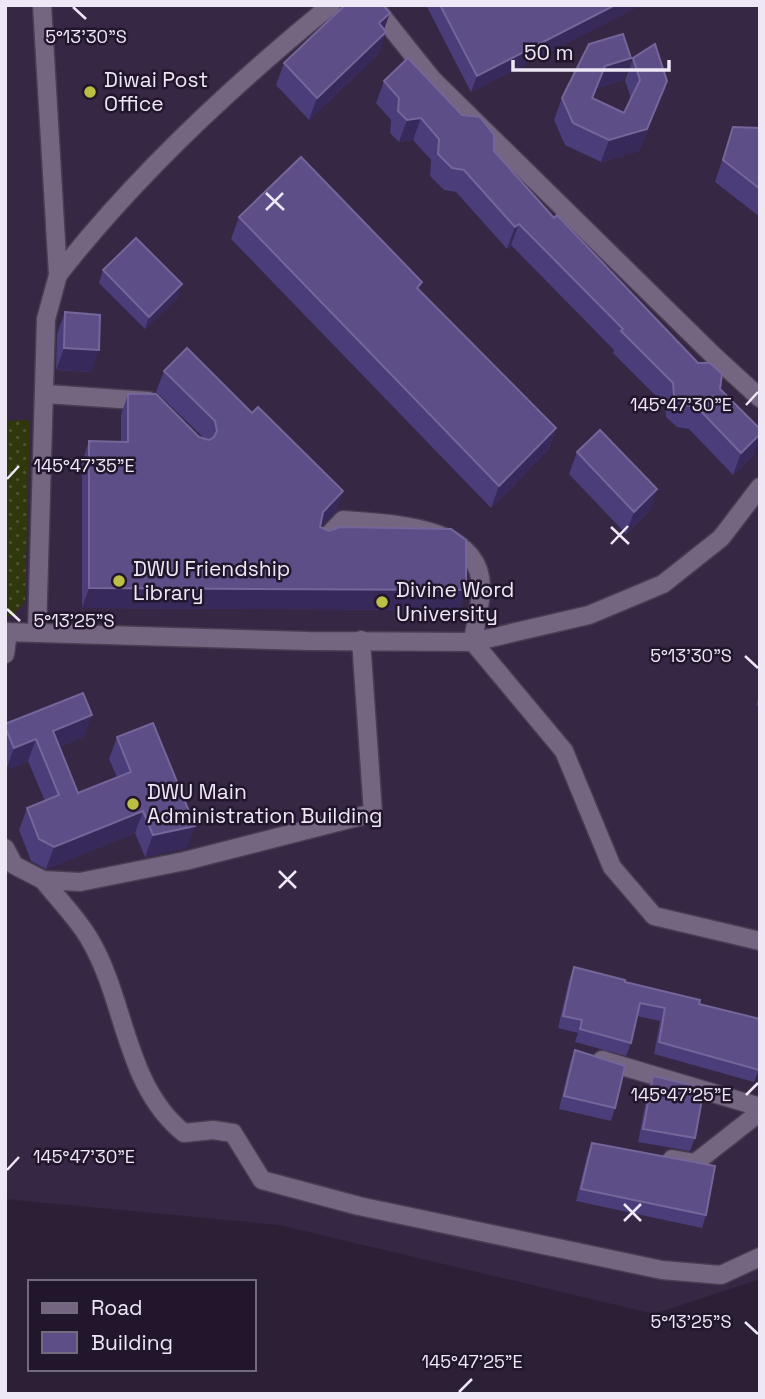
<svg xmlns="http://www.w3.org/2000/svg" width="765" height="1399" font-family="'Space Grotesk',sans-serif">
<style>
.built{fill:#362744}
.park{fill:url(#park-dots)}
.lines{fill:none;stroke-linecap:round;stroke-linejoin:round}
.minor-casing{stroke:#483e52;stroke-width:21}
.minor{stroke:#746681;stroke-width:18}
.wall{fill:#4b3c7a}
.shaded-wall{fill:#37295a}
.building{fill:#5d4e88;stroke:#746699;stroke-width:2}
.ticks{fill:none;stroke:#eee7f6;stroke-width:2.5}
.poi-dot{fill:#bbc044;stroke:#22162c;stroke-width:2.5}
.labels{text-anchor:middle;stroke-width:5;stroke-linejoin:round;paint-order:stroke}
.poi-label{font-size:21px;fill:#eee7f6;stroke:#22162c;text-anchor:start}
.ticks-label{font-size:18px;text-anchor:middle;fill:#eee7f6;stroke:#22162c;stroke-width:5;stroke-linejoin:round;paint-order:stroke}
</style>
<defs>
<pattern id="park-dots" width="8" height="8" patternUnits="userSpaceOnUse" patternTransform="scale(1.75)"><rect width="8" height="8" fill="#31370c"/><path d="M2 2h.1M6 6h.1" fill="none" stroke="#4f5430" stroke-width="1.8" stroke-linecap="round"/></pattern>
</defs>
<rect width="100%" height="100%" fill="#2c2037"/>
<polygon class="built" points="5,5 760,5 760,1279 654,1314 279,1225 5,1199"/>
<polygon class="park" points="30,420 25,601 13,616 5,616 5,421"/>
<g class="lines">
<defs>
<g id="minor">
<polyline points="373,5 433,80 714,356 760,398"/>
<path d="M58,275C135,176 233,85 331,5"/>
<polyline points="46,394 149,401"/>
<path d="M324,540L343,520C388,524 481,524 481,588C481,605 475,625 473,642L564,751L612,867L654,916L760,941"/>
<polyline points="5,632 308,641 473,642 589,615 663,584 721,538 760,487"/>
<polyline points="37,633 46,319 58,275 42,5"/>
<polyline points="5,654 8,632"/>
<polyline points="5,848 14,865 43,880 80,882 185,861 373,813 361,640"/>
<path d="M43,880C58,899 78,919 90,940C126,1001 125,1086 184,1133L213,1130L233,1133L262,1180L359,1206L662,1270L721,1275L760,1257"/>
<polyline points="602,1060 760,1107"/>
<polyline points="672,1159 695,1163 760,1112"/>
</g>
</defs>
<use href="#minor" class="minor-casing"/>
<use href="#minor" class="minor"/>
</g>
<g class="wall">
<polygon points="426,5 641,5 471,92"/>
<polygon points="384,29 386,32 378,54 309,120 276,85 284,63"/>
<polygon points="631,58 623,80 597,88 593,98 624,113 631,99 625,80 633,58 659,103 639,151 601,162 565,145 554,120 562,98"/>
<polygon points="384,81 494,151 554,218 720,389 754,454 733,475 689,429 677,427 666,417 665,405 613,353 614,350 511,245 507,249 456,192 444,190 430,176 431,160 413,140 399,142 390,133 391,120 376,103"/>
<polygon points="733,127 760,128 760,217 715,182"/>
<polygon points="239,217 419,290 556,428 548,450 491,508 231,239"/>
<polygon points="103,270 178,297 145,329 99,283"/>
<polygon points="65,312 91,372 56,370 57,334"/>
<polygon points="164,371 252,413 343,491 335,512 320,527 466,590 459,610 82,608 82,462 89,441 121,442 121,415 128,394 199,437 205,439 156,392"/>
<polygon points="577,452 657,489 649,511 626,534 569,474"/>
<polygon points="760,694 760,706 756,705"/>
<polygon points="5,724 84,737 59,747 78,793 117,777 109,759 117,737 187,848 145,857 135,833 46,869 31,861 19,830 27,808 45,801 28,761 6,770"/>
<polygon points="574,967 699,1004 759,1070 754,1082 654,1054 660,1021 637,1016 631,1043 626,1056 575,1042 578,1033 558,1028 569,980"/>
<polygon points="575,1050 615,1108 611,1121 559,1109 570,1063"/>
<polygon points="653,1076 695,1138 690,1151 638,1142 648,1089"/>
<polygon points="592,1143 706,1215 702,1228 576,1201 587,1156"/>
</g>
<g class="shaded-wall">
<polygon points="615,5 641,5 471,92 477,76"/>
<polygon points="390,13 382,35 379,23"/>
<polygon points="386,32 378,54 309,120 317,98"/>
<polygon points="631,58 623,80 597,88 584,120 605,66"/>
<polygon points="667,81 659,103 639,151 601,162 609,140"/>
<polygon points="421,118 413,140 399,142 407,120"/>
<polygon points="519,224 511,245 507,249 515,227"/>
<polygon points="182,284 178,297 145,329 149,317"/>
<polygon points="64,348 99,350 91,372 56,370"/>
<polygon points="556,428 548,450 491,508 499,486"/>
<polygon points="760,434 760,439 754,454 733,475 741,453"/>
<polygon points="657,489 649,511 626,534 634,512"/>
<polygon points="343,491 335,512 315,533 323,512"/>
<polygon points="89,588 466,590 459,610 82,608"/>
<polygon points="92,715 84,737 45,753 53,731"/>
<polygon points="36,739 28,761 6,770 14,748"/>
<polygon points="143,811 135,833 46,869 54,847"/>
<polygon points="195,826 187,848 145,857 153,835"/>
</g>
<g class="building">
<polygon points="345,5 383,5 390,13 379,23 386,32 317,98 284,63"/>
<polygon points="440,5 615,5 477,76"/>
<polygon points="623,34 631,58 605,66 592,98 624,113 640,80 633,58 655,44 667,81 647,129 609,140 573,123 562,98 589,44"/>
<polygon points="408,58 462,115 480,117 494,135 494,151 554,218 557,215 698,363 710,363 722,374 720,389 760,429 760,434 741,453 697,407 685,405 674,395 673,383 621,331 623,329 519,224 515,227 464,170 452,168 438,154 439,139 421,118 407,120 398,111 399,98 384,81"/>
<polygon points="733,127 760,128 760,189 723,160"/>
<polygon points="301,157 422,282 417,288 556,428 499,486 239,217"/>
<polygon points="136,238 182,284 149,317 103,270"/>
<polygon points="65,312 100,315 99,350 64,348"/>
<polygon points="187,348 252,413 258,407 343,491 323,512 320,527 329,531 340,527 451,529 466,540 466,590 89,588 89,441 128,442 128,394 156,394 199,437 209,440 214,437 217,431 215,421 164,371"/>
<polygon points="600,430 657,489 634,512 577,452"/>
<polygon points="83,693 92,715 53,731 78,793 131,772 117,737 153,723 195,826 153,835 143,811 54,847 39,839 27,808 59,795 36,739 14,748 5,727 5,724"/>
<polygon points="574,967 625,980 625,982 700,1000 699,1004 760,1019 759,1070 659,1042 665,1008 640,1003 631,1043 580,1029 582,1020 563,1016"/>
<polygon points="575,1050 625,1066 615,1108 564,1096"/>
<polygon points="653,1076 704,1088 695,1138 643,1129"/>
<polygon points="592,1143 715,1166 706,1215 581,1189"/>
</g>
<path class="ticks" d="M73,7L86,19M266,193L284,210M266,210L283,193M746,405L758,392M7,479L19,466M611,527L629,544M611,544L628,526M7,609L20,621M745,656L758,668M279,871L296,888M279,888L296,871M746,1095L758,1083M7,1170L19,1157M624,1204L641,1221M624,1221L641,1204M745,1322L758,1334M459,1392L472,1379"/>
<g class="poi-dot">
<circle cx="90" cy="92" r="7"/>
<circle cx="119" cy="581" r="7"/>
<circle cx="382" cy="602" r="7"/>
<circle cx="133" cy="804" r="7"/>
</g>
<g class="labels">
<g class="poi-label">
<text x="104" y="87">Diwai Post<tspan x="104" dy="24">Office</tspan></text>
<text x="133" y="576">DWU Friendship<tspan x="133" dy="24">Library</tspan></text>
<text x="396" y="597">Divine Word<tspan x="396" dy="24">University</tspan></text>
<text x="147" y="799">DWU Main<tspan x="147" dy="24">Administration Building</tspan></text>
</g>
</g>
<g class="ticks-label">
<text x="86" y="43">5°13'30"S</text>
<text x="681" y="411">145°47'30"E</text>
<text x="84" y="472">145°47'35"E</text>
<text x="74" y="627">5°13'25"S</text>
<text x="691" y="662">5°13'30"S</text>
<text x="681" y="1101">145°47'25"E</text>
<text x="84" y="1163">145°47'30"E</text>
<text x="691" y="1328">5°13'25"S</text>
<text x="472" y="1368">145°47'25"E</text>
</g>
<rect width="765" height="1399" fill="none" stroke="#eee7f6" stroke-width="14"/>
<rect x="28" y="1280" width="228" height="91" fill="#22162c" stroke="#746a7d" stroke-width="2"/>
<rect x="42" y="1303" width="35" height="10" fill="#746681" stroke="#746a7d" stroke-width="2"/>
<text x="91" y="1315" font-size="21" fill="#eee7f6">Road</text>
<rect x="42" y="1332" width="35" height="21" fill="#5d4e88" stroke="#746a7d" stroke-width="2"/>
<text x="91" y="1350" font-size="21" fill="#eee7f6">Building</text>
<path d="M513 60v10h156v-10" fill="none" stroke="#eee7f6" stroke-width="3.5"/>
<text x="524" y="60" font-size="21" fill="#eee7f6" stroke="#22162c" stroke-width="5" paint-order="stroke">50 m</text>
</svg>
